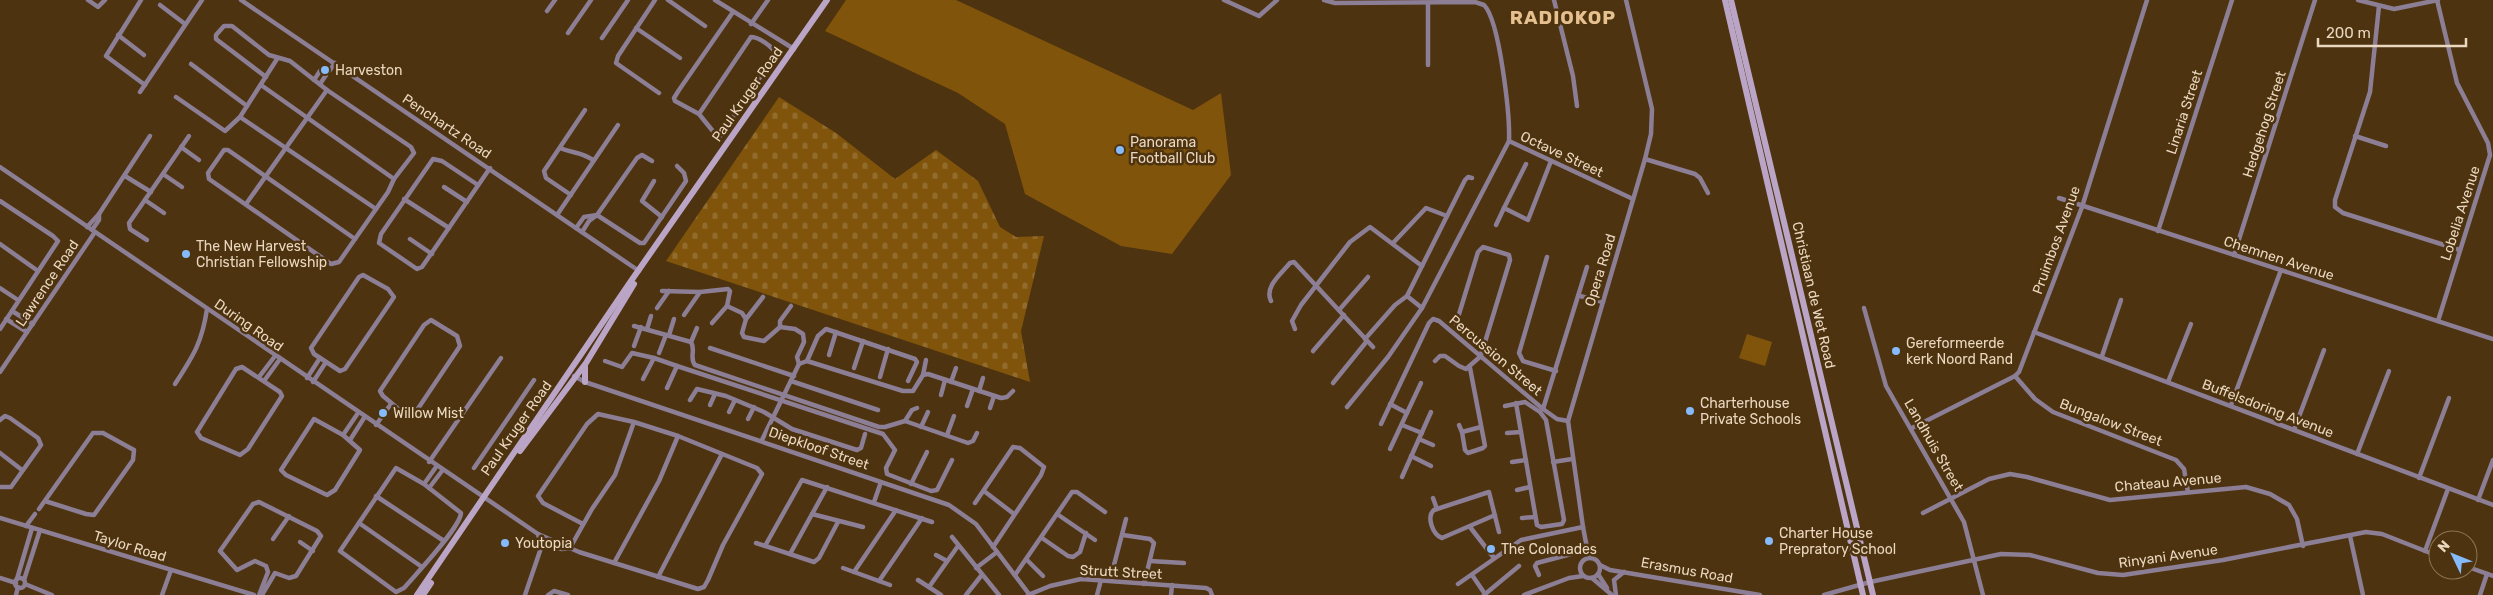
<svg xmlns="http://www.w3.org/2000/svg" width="2493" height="595" font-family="Rubik,sans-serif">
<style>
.cemetery{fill:url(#cemetery-stones)}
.pitch{fill:#80540b}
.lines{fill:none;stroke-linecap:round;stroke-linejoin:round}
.street-tunnel{stroke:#654c29;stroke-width:4.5;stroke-dasharray:4.5 2;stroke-linecap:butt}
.street{stroke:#8c7e94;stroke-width:4.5}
.secondary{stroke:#baa5c6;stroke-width:6}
.poi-dot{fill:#85bbfb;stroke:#4d330f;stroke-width:2}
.labels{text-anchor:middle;stroke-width:5;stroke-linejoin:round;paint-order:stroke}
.poi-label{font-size:14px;fill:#ead7bf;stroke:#4d330f;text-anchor:start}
.street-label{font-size:14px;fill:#ead7bf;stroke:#4d330f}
.district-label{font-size:19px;font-weight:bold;letter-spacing:1px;fill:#e6c08f;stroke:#4d330f}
</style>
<defs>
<pattern id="cemetery-stones" width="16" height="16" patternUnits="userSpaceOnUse" patternTransform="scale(1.25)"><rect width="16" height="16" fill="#80540b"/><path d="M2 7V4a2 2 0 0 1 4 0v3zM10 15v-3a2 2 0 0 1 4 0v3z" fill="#926c2d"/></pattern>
</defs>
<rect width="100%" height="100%" fill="#4d330f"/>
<polygon class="cemetery" points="779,97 836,133 895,179 936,150 978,181 1000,227 1016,237 1044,236 1021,331 1030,382 666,261"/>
<g class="pitch">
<polygon points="846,0 956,0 1193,110 1221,93 1231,175 1172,254 1121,246 1025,194 1005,124 958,93 825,31"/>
<polygon points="1747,334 1772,342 1765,366 1739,358"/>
</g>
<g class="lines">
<polyline class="street-tunnel" points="320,71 324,66"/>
<g class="street">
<polyline points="88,0 98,7 105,0"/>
<polyline points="141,0 106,56 145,85"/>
<polyline points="241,0 639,271"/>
<polyline points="655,0 618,56 616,63 659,93"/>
<polyline points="668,0 705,26"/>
<polyline points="715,0 794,49"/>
<polyline points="1224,0 1259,16 1277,0"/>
<path d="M1324,0L1335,3L1475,2L1484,5C1500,21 1510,117 1509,141L1633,199"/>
<polyline points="1554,0 1573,76 1577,106"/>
<polyline points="2358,0 2394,9 2438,0"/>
<polyline points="2437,0 2457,83 2488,143 2490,155 2438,321"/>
<polyline points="1428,3 1428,65"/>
<polyline points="160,5 185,24"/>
<polyline points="2379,6 2370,92 2335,200 2335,207 2343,213 2460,250"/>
<polyline points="547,11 555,0"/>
<polyline points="751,24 768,0"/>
<polyline points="636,28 680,58"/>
<polyline points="568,33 591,0"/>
<polyline points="118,35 144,55"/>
<polyline points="602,38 628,0"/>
<polyline points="191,64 247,106"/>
<polyline points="330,70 335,63"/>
<polyline points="314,80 320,71"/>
<polyline points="320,84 326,75"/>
<polyline points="261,85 394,179 414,153 411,147 327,90 290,61 269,55 232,26 224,26 216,35 216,39 266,77"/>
<polyline points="140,92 202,0"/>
<polyline points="176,97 225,131 240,117 277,59"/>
<path d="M699,114L751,37C759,37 773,47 776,54L720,136L716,135L699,114L675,101L674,98L679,90L733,12"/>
<polyline points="240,117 376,209"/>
<polyline points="2355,136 2386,146"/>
<polyline points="181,147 199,160"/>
<path d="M560,148C574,154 579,151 593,160"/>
<polygon points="224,150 228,150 355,239 339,262 331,264 209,179 208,173"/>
<polyline points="1645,159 1695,174 1700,178 1708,193"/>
<polyline points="1526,164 1504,208 1528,220 1551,161"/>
<polyline points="0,167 538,534 541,548 525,595"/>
<polyline points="163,174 182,187"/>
<polyline points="125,176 151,192"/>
<polyline points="654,181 642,201 662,217"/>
<polyline points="478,185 442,161 433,159 381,234 379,243 417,269 422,267 490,168"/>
<polyline points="444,187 467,202"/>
<polyline points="571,195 546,178 544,171 585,110"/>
<polyline points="2059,198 2493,339"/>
<polyline points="404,199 449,228"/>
<polyline points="145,200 164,213"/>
<polyline points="0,201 53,236 58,241 0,329"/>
<polyline points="246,204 327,90"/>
<polyline points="557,215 618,125"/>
<polyline points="1496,225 1504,208"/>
<polyline points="87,227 99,214 150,136"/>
<polyline points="576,228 584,217 597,215 640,243 644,243 686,181 684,173 677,166"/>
<polyline points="92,230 99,220 99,214"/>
<polyline points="2158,231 2232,0"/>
<polyline points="582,232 589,221 597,215 637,158 642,155 652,161"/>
<polyline points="355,239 388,192 394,179"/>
<polyline points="410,239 432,254"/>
<polyline points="147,240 130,229 129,223 189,136"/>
<polyline points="1393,243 1426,208 1447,216"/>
<polyline points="0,244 38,271"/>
<polyline points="2234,255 2315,0"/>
<polyline points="1547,257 1519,353 1523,361 1556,371"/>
<polygon points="363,275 388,289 394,297 345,369 340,371 314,354 311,348 359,277"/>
<polyline points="0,288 18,300"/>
<polyline points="662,291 700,292 728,289 730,291 727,306 742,313 746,319 742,333 744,337 764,341 780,327 795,329 803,334 804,342 797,357 799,364"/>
<polyline points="1407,296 1422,308"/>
<polyline points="1580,296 1603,302"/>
<path d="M1271,301C1264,287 1281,274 1290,263L1294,262L1373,347"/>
<polyline points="657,308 669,291"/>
<polyline points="1864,308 1886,386 1964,522 1983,595"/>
<polyline points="1339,310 1368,277"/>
<polyline points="12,311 33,324"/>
<polyline points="684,315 700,292"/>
<polyline points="6,319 27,332"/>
<polyline points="746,319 763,297"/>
<polygon points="431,320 457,336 460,346 415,413 408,417 383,396 380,391 424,325"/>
<polyline points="712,323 727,306"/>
<path d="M634,326L691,342C696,350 689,358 695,365L879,427H885L905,421L912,410L917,408"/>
<polyline points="780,327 780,321 791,306"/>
<polyline points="647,329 651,316"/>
<polyline points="1295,329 1292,321 1301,305 1350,242 1370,227 1422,266"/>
<polyline points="2034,332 2493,505"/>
<polyline points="669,335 674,319"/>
<polyline points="1365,339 1395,305 1407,296 1465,180 1468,177 1472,178"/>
<polyline points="691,342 697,328"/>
<polyline points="634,346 641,327"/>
<polyline points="710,348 794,376"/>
<polyline points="1313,351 1344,315"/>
<polyline points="659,353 666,335"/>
<polyline points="829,355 836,332"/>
<polyline points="2102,356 2121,300"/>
<polyline points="605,361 622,367 632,353 654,358"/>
<polyline points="807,361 818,336 826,329 915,359 917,362 908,381"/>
<polyline points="1435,361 1440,356 1445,356 1459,366 1466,369 1481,356 1483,344 1485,342 1510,260 1509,255 1483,247 1478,252 1456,324 1483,344"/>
<polygon points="242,367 280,392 282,396 248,449 240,455 201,438 197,432 236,369"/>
<polyline points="854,368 863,341"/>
<polyline points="0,372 95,232"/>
<polyline points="923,375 926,360"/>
<polyline points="574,376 585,382 949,505 976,524 1029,594"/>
<polyline points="2015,376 2035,399 2053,412 2176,460 2184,469 2188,492"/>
<polyline points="259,377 275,356"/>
<polyline points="880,377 888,349"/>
<polyline points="307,378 320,358"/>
<polyline points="643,379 654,358 677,366"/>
<polyline points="264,381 280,359"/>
<polyline points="791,381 878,410"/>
<polyline points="313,382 326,362"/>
<polyline points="951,382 956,368"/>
<polyline points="2168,382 2191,324"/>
<polyline points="1333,383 1367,341"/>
<path d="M175,384C193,356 202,343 207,309"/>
<polyline points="667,388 677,366 883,434 895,450 886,468 887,474 931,491 937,490 952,460"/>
<polyline points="979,391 983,378"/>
<polyline points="941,395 945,380"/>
<polyline points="690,400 697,389 726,396 764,412 792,429 857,450 861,448 865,434"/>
<polyline points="1390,404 1407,413"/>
<polyline points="710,405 715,394"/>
<polyline points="2231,405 2281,270"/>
<polyline points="967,406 973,389"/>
<polyline points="1505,406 1525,402 1540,412 1546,420 1564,520 1562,524 1541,527 1537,525 1516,403"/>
<polyline points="1347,407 1388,357 1422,308 1509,141"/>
<polyline points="990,408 994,396"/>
<polyline points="1543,409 1587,267"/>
<polyline points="385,412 391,404"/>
<polyline points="729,412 735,400"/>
<polygon points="314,419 343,435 360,450 335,490 327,495 286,475 281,470"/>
<polyline points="748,419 754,407"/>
<polyline points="0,420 5,416 10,418 38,438 41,445 11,487 0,487"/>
<polyline points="905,421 968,443 973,441 977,433"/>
<polyline points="1381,424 1429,323 1433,319 1439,321 1543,409 1557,419 1568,421"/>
<polyline points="376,425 383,415"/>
<polyline points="1402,425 1422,433"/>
<polyline points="1459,425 1462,432 1481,427"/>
<polyline points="921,427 928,412"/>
<polyline points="1912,428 2015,376 2019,372 2082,207 2147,0"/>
<polyline points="2294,430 2324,350"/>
<polyline points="1462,432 1465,450 1468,453 1483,448 1485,446 1470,368"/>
<polyline points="1507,433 1521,432"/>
<polyline points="343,435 358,413"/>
<polyline points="947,435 954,416"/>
<polyline points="1419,439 1433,445"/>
<polyline points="350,440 364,418"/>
<polyline points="762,440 799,364 807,361 903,391 913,391 923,375 928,374 1001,398 1007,397 1013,391"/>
<polyline points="1390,449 1421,383"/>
<polyline points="0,453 22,470"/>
<polyline points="2357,454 2389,371"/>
<polyline points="1411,456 1431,466"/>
<polyline points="429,462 501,358"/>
<polyline points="1512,462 1526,460"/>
<polyline points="1553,462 1572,459"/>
<path d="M396,468L424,484L461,513C460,528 416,574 404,588L396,592L340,551Z"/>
<polyline points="474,468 534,380"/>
<polyline points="1402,477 1431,412"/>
<polyline points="2419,478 2449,398"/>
<polyline points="424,484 436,467"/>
<polyline points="911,484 927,452"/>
<polyline points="429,488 442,471"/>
<polyline points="1517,490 1530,487"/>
<polyline points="984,491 1014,514"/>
<polyline points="376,496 444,541"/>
<polyline points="1433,498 1437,509"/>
<polyline points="2478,500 2493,460"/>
<polyline points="874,502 881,482"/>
<polyline points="975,503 1013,447 1020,448 1044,467 1041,475 993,547"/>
<polyline points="39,509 93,433 103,433 134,450 133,460 94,515 86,514 45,501"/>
<polyline points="1923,513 1989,479 2010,474 2027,477 2110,500 2246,487 2270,494 2289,505 2297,519 2303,546"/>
<polyline points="812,514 863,527"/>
<polyline points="1057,514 1095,540"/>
<path d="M1495,515L1442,538C1433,535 1426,517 1434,510L1489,492L1499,532"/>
<polyline points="0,518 254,595"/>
<polyline points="1522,518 1535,517"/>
<polyline points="359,523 422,567"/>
<polyline points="26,526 35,514"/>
<polyline points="1470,527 1494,558"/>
<polyline points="538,534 579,552 698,589 704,587 708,580 723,545 762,474 757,468 678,436 634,422 598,414 587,424 538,496 543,503 583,524"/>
<polyline points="1123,535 1150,539 1154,543 1144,584"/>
<polyline points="2350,536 2363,595"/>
<polyline points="952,537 999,595"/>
<polyline points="1042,538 1068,556 1073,557 1080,552 1086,533"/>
<polyline points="273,539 289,516"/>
<polyline points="300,542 313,551"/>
<polyline points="756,543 814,562 819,558 838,522"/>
<polyline points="541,544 562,549 570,548"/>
<polyline points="765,546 802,480 932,522"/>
<polyline points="570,548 592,509 615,475 634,422"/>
<polyline points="2425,551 2448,489"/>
<polyline points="790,554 827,487"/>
<polyline points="936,555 947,561"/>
<circle cx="1590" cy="568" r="10"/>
<polyline points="1592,558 1587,548 1583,527 1568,421 1645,159 1651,134 1652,109 1626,0"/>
<polyline points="1027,560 1043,576"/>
<polyline points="1150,561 1184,563"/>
<polyline points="614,563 659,481 678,436"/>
<polyline points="1114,565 1126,519"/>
<polyline points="1600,565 1610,570 1760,595"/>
<polyline points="2468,567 2493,576"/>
<polyline points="843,568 890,585"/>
<polyline points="976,568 997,552"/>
<polyline points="854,572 896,510"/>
<polyline points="1598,574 1607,588"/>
<polyline points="1015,575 1072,492 1077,492 1105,512"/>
<polyline points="1472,575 1485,594"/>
<polyline points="1539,575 1535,566 1537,563 1575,553 1587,546"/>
<polyline points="658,577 722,454"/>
<polyline points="0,578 16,583"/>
<polyline points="1592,578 1612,595"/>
<circle cx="20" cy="583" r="5"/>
<polyline points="17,579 32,528"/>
<polyline points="24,580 40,530"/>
<polyline points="918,580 941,595"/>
<polyline points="879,581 922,518"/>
<polyline points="25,584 52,595"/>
<polyline points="1458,584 1521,540 1583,527"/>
<polyline points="929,587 958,546"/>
<polyline points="16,595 18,587"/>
<polyline points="162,595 171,570"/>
<polyline points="259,595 268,572 266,566 255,561 237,570 220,551 253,504 259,502 317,531 321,536 296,576 289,578 275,573 262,595"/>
<polyline points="548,595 554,591 568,595"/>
<polyline points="966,595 981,576"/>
<polyline points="1028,595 1050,586 1081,579 1206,588 1210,590 1212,595"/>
<polyline points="1097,595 1101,580"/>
<polyline points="1171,595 1172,585"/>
<polyline points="1484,595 1519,566"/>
<polyline points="1524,595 1569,578 1583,576"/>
<polyline points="1616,595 1614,580 1624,572"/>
<polyline points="1824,595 1870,582 2001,554 2030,555 2098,573 2123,575 2223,560 2366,532 2382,534 2438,556"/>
<polyline points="2480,595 2487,574"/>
</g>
<g class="secondary">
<polyline points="1725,0 1863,595"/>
<polyline points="1731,0 1873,595"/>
<polyline points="585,367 585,382"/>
<polyline points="520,451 586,363 634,284"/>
<polyline points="417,595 631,281 827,0"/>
<polyline points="423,595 431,583"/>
</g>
</g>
<g class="poi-dot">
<circle cx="325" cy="70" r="5"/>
<circle cx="1120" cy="150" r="5"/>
<circle cx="186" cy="254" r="5"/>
<circle cx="1896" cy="351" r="5"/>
<circle cx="1690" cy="411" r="5"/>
<circle cx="383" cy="413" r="5"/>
<circle cx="1769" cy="541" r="5"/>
<circle cx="505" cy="543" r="5"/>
<circle cx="1491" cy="549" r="5"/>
</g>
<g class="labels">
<g class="poi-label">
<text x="335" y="75">Harveston</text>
<text x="1130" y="147">Panorama<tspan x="1130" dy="16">Football Club</tspan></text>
<text x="196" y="251">The New Harvest<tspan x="196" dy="16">Christian Fellowship</tspan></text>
<text x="1906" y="348">Gereformeerde<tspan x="1906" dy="16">kerk Noord Rand</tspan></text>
<text x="1700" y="408">Charterhouse<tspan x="1700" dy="16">Private Schools</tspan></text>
<text x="393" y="418">Willow Mist</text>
<text x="1779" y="538">Charter House<tspan x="1779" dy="16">Prepratory School</tspan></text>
<text x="515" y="548">Youtopia</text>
<text x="1501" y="554">The Colonades</text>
</g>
<g class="street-label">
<text transform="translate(747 94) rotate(-55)" y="5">Paul Kruger Road</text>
<text transform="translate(2184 112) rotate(-72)" y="5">Linaria Street</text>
<text transform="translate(2264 124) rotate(-72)" y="5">Hedgehog Street</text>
<text transform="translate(447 126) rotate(34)" y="5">Penchartz Road</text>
<text transform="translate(1562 154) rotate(25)" y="5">Octave Street</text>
<text transform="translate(2460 213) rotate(-72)" y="5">Lobelia Avenue</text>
<text transform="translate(2056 240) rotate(-70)" y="5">Pruimbos Avenue</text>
<text transform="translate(2279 258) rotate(18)" y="5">Chemnen Avenue</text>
<text transform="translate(1600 270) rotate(-73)" y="5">Opera Road</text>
<text transform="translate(47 283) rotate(-56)" y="5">Lawrence Road</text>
<text transform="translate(1814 295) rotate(77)" y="5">Christiaan de Wet Road</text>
<text transform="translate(249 325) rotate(35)" y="5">During Road</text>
<text transform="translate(1496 355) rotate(40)" y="5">Percussion Street</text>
<text transform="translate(2268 408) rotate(21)" y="5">Buffelsdoring Avenue</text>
<text transform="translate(2111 422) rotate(21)" y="5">Bungalow Street</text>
<text transform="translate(516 428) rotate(-55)" y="5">Paul Kruger Road</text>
<text transform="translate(1934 445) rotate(60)" y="5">Landhuis Street</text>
<text transform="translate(819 448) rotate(19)" y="5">Diepkloof Street</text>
<text transform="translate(2168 482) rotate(-5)" y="5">Chateau Avenue</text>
<text transform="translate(130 546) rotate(17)" y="5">Taylor Road</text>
<text transform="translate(2168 556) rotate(-8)" y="5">Rinyani Avenue</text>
<text transform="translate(1687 570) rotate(10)" y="5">Erasmus Road</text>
<text transform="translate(1121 572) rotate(3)" y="5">Strutt Street</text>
</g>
<g class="district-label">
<text x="1563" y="24">RADIOKOP</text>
</g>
</g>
<g transform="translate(2453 555) rotate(313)"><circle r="24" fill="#4d330f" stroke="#8c7555"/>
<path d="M0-4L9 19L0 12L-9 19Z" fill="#85bbfb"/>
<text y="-8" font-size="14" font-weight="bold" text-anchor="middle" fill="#ead7bf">N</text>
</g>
<path d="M2318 38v8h148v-8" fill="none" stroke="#ead7bf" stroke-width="2.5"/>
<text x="2326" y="38" font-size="15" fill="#ead7bf" stroke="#4d330f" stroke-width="4" paint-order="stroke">200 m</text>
</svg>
